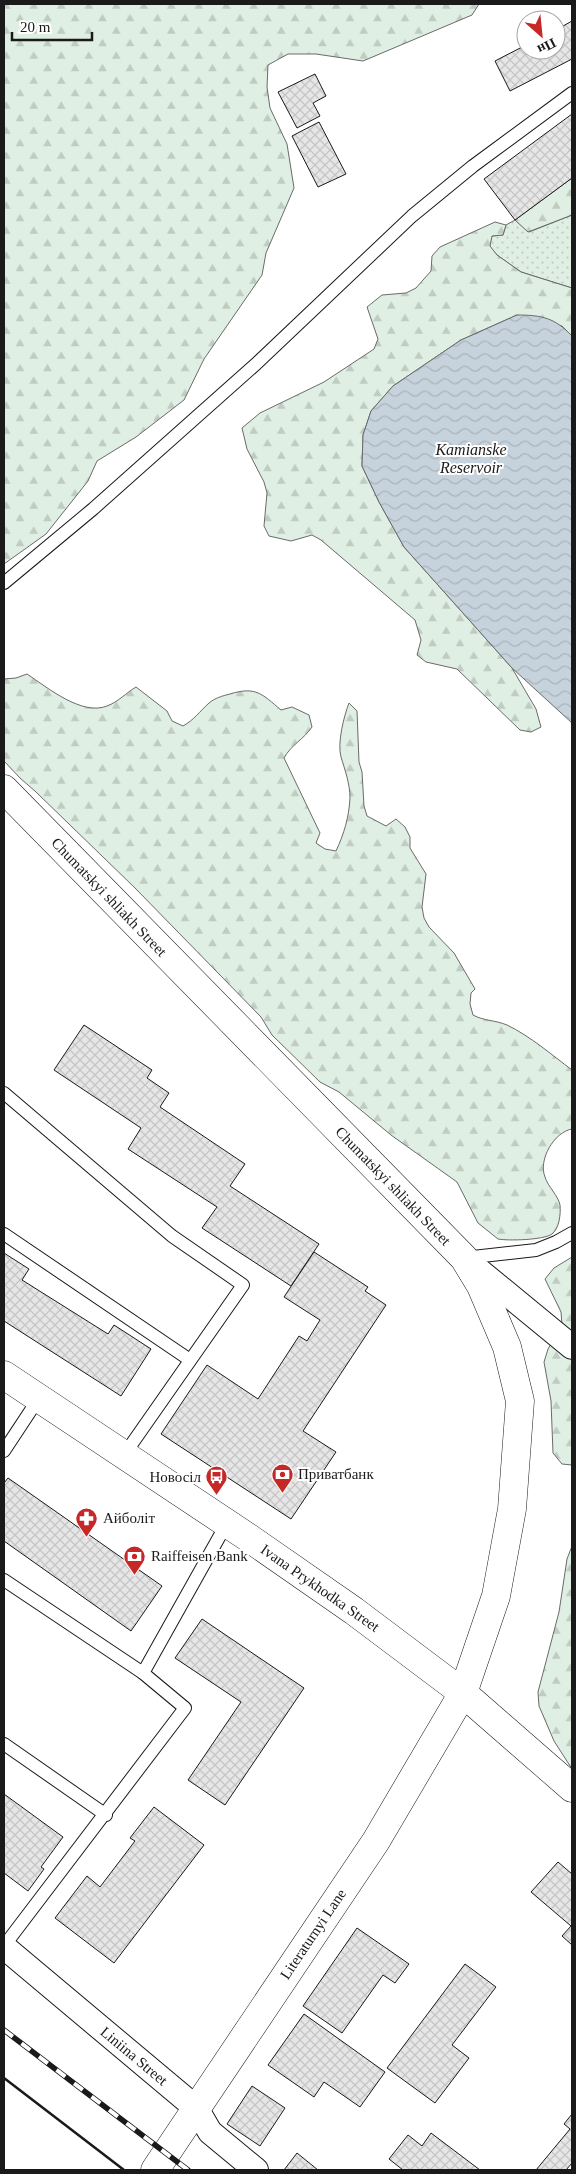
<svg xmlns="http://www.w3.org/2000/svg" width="576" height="2174" font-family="Georgia,serif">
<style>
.grass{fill:url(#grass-dots);stroke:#6a6a6a}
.forest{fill:url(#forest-firs);stroke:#6a6a6a}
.water{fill:url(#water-waves);stroke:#6a6a6a}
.building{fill:url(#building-cross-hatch);stroke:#1a1a1a}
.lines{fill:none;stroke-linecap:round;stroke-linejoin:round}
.lane-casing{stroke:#1a1a1a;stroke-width:14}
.street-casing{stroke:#1a1a1a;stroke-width:26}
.secondary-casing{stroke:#1a1a1a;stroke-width:29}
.primary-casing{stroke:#1a1a1a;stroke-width:29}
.highway-casing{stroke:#1a1a1a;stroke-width:29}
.lane{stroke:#fff;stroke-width:12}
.street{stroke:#fff;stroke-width:24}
.secondary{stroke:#fff;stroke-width:28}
.primary{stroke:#fff;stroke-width:28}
.highway{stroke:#fff;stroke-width:28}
.rail-casing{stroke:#1a1a1a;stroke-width:5.5}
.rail{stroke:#fff;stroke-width:4;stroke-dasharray:11;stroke-linecap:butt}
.wall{stroke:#1a1a1a;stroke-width:2.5}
.labels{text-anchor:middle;stroke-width:4;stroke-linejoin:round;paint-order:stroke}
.street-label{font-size:15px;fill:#1a1a1a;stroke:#fff}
.poi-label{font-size:15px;fill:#1a1a1a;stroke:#fff;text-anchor:start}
.water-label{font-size:16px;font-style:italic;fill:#1a1a1a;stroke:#fff}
</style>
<defs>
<pattern id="grass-dots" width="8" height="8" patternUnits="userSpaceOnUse" patternTransform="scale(1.25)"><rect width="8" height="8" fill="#e0efe3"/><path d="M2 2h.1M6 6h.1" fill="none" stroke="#c0ccc2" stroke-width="1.8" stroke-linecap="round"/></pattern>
<pattern id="forest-firs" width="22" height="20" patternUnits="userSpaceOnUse" patternTransform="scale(1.25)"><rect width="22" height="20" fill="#e0efe3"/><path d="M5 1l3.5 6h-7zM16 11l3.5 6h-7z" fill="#c0ccc2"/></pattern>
<pattern id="water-waves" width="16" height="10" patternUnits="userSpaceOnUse" patternTransform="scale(1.25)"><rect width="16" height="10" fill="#c6d2dc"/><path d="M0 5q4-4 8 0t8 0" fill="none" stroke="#aab4bc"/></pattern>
<pattern id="building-cross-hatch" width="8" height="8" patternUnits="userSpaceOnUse" patternTransform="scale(1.25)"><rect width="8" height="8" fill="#e6e6e6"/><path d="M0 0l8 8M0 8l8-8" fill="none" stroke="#c5c5c5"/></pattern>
</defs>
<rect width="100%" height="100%" fill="#fff"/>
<polygon class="grass" points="572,215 572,288 521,272 497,255 489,246 492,236 503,235 506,225 515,220 529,232"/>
<g class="forest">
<polygon points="4,4 479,4 472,15 363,61 316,54 288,54 268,65 267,87 270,108 287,144 294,188 266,253 262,275 204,359 184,400 136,437 97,461 88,481 46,534 4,564"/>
<polygon points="572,178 572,215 528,232 515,220"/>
<polygon points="495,222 506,225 503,235 492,236 490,246 497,255 521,272 572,288 572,336 562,326 517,315 461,340 393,386 371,411 363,435 362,466 379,502 404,547 512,668 536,709 541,727 531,732 520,730 457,669 426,662 417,655 421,640 415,620 321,540 312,535 291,541 269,536 264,526 267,493 264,482 247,449 242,428 260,413 324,382 374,349 378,339 367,307 382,295 406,293 416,288 431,271 432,256 440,247"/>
<path d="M27,674C48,688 82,716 107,706C118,702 126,693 136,687L167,711L172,721L183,726C194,720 200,711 209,703C215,698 222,696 230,694C256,686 262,694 281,710L292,707L309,715L312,727C304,739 291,745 284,758L320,833L316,843L325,849L336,851C344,834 349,817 350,798C350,784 345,770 341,757C337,743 344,716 349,703L357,711L359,762L362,772L364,806L367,816L386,826L396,819L405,827L410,837V848L426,874L422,907L424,918L429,927L454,953L475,989L471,993L470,1004L473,1015C484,1021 495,1020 507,1025C530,1036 552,1055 572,1070V1129C554,1132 538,1160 545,1177C548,1187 558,1195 560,1205C561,1214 559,1229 552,1234C544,1240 508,1241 498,1239L478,1223L457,1182L391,1135L339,1092L320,1082L272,1035L261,1017L135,888L36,792L20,778L4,761V679L16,678Z"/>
<polygon points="572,1257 572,1465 562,1464 553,1453 551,1401 544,1362 548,1349 562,1325 561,1312 545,1279 554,1268"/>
<polygon points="572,1546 572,1769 554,1741 539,1706 538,1692 559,1612 567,1559"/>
</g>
<path class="water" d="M517,315C542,315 555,318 572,336V723L512,668L404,547L379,502L362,466L363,435L371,411L393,386L461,340Z"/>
<g class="building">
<polygon points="572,21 572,59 510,91 495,61 526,45 526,50 556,50 556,30"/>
<polygon points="315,74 326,96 313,103 320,116 297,128 278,92"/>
<polygon points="572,114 572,178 515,220 484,179"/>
<polygon points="319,122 346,174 318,187 292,136"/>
<polygon points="84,1025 152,1070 147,1078 169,1093 160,1107 245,1164 230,1186 319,1244 291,1286 202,1228 217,1207 128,1149 141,1128 54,1070"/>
<polygon points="314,1252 368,1287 365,1291 386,1305 303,1431 336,1452 291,1519 161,1434 207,1365 258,1399 299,1336 307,1341 320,1320 284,1297"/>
<polygon points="4,1253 29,1269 22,1280 108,1334 114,1325 151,1349 121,1396 4,1321"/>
<polygon points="8,1478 162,1586 131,1631 4,1541 4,1483"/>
<polygon points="202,1619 304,1688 225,1805 188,1780 241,1702 175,1658"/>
<polygon points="4,1794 63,1837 41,1867 44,1869 28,1891 4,1873"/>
<polygon points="154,1807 204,1845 114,1963 55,1918 87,1876 100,1887 135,1841 130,1838"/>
<polygon points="558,1862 572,1874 572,1945 562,1936 571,1926 531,1892"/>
<polygon points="357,1928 409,1964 395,1983 383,1975 342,2033 303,2006"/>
<polygon points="465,1964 496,1987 452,2045 469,2058 435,2103 387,2068"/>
<polygon points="304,2014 385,2072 360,2107 324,2082 314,2097 268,2065"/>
<polygon points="252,2086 285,2108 260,2146 227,2124"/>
<polygon points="572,2114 572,2163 566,2170 536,2170 570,2129 564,2124"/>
<polygon points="431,2133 480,2170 403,2170 389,2159 408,2135 422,2146"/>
<polygon points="297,2153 318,2170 284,2170"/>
</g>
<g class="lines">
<defs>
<g id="lane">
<polyline points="4,583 93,509 256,364 412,216 473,166 572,93"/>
<polyline points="4,1093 172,1236 243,1285 124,1455"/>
<polyline points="4,1234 190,1360"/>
<polyline points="464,1258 536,1250 556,1242 572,1233"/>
<polyline points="4,1451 39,1398"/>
<polyline points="4,1580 143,1673"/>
<polyline points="4,1744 106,1815"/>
<polyline points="4,1946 185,1708 143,1673 227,1523"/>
</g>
<g id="street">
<polyline points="471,1264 572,1347"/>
<polyline points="4,1947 196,2108 210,2132 256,2170"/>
</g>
<polyline id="secondary" points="4,1375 249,1538 354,1611 463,1693"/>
<polyline id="primary" points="155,2170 376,1841 463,1693"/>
<polyline id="highway" points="4,789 464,1258 481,1286 507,1347 520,1401 512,1509 496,1596 463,1693 572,1788"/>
</defs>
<use href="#lane" class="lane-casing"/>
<use href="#street" class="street-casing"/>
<use href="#secondary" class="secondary-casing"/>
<use href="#primary" class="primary-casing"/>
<use href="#highway" class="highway-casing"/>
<use href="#lane" class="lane"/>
<use href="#street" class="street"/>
<use href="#secondary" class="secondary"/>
<use href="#primary" class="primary"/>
<use href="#highway" class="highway"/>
<defs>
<polyline id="rail" points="4,2030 188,2170"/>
</defs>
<use href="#rail" class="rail-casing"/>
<use href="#rail" class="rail"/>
<polyline class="wall" points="4,2078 124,2170"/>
</g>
<defs>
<symbol id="bank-pin" viewBox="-11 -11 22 30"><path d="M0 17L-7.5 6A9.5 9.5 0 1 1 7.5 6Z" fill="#c62828" stroke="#fff"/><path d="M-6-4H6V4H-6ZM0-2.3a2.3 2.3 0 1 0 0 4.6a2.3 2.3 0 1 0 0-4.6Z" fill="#fff"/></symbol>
<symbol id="bus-pin" viewBox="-11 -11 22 30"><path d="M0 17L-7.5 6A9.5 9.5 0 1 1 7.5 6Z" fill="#c62828" stroke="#fff"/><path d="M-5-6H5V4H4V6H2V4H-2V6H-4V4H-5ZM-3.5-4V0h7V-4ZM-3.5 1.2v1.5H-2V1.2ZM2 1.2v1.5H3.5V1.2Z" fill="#fff"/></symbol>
<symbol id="pharmacy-pin" viewBox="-11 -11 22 30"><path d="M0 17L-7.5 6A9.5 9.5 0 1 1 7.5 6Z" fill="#c62828" stroke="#fff"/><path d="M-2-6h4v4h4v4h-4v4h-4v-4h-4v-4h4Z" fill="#fff"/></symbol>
</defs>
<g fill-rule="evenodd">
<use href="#bank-pin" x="270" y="1462" width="25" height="34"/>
<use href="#bus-pin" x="204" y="1464" width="25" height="34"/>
<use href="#pharmacy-pin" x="74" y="1506" width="25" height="34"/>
<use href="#bank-pin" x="122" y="1544" width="25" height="34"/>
</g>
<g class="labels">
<g class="street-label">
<text transform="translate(109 897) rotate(46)" y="5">Chumatskyi shliakh Street</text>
<text transform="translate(393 1186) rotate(46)" y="5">Chumatskyi shliakh Street</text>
<text transform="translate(320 1588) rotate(35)" y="5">Ivana Prykhodka Street</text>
<text transform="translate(313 1934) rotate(-56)" y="5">Literaturnyi Lane</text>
<text transform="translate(134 2056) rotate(40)" y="5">Liniina Street</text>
</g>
<g class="poi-label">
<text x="298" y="1479">Приватбанк</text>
<text x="201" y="1482" text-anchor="end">Новосіл</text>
<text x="103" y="1523">Айболіт</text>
<text x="151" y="1561">Raiffeisen Bank</text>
</g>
<g class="water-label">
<text x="471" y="455">Kamianske<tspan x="471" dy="18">Reservoir</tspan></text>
</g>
</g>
<rect width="576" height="2174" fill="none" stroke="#1a1a1a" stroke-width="10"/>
<g transform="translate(541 35) rotate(153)"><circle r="24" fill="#ffffff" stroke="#a3a3a3"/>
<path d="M0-4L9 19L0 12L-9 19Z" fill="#c62828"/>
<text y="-8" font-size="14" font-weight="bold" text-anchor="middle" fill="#1a1a1a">Пн</text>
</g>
<path d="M12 32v8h80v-8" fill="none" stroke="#1a1a1a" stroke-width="2.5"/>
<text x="20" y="32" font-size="15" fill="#1a1a1a" stroke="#ffffff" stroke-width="4" paint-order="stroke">20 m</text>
</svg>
